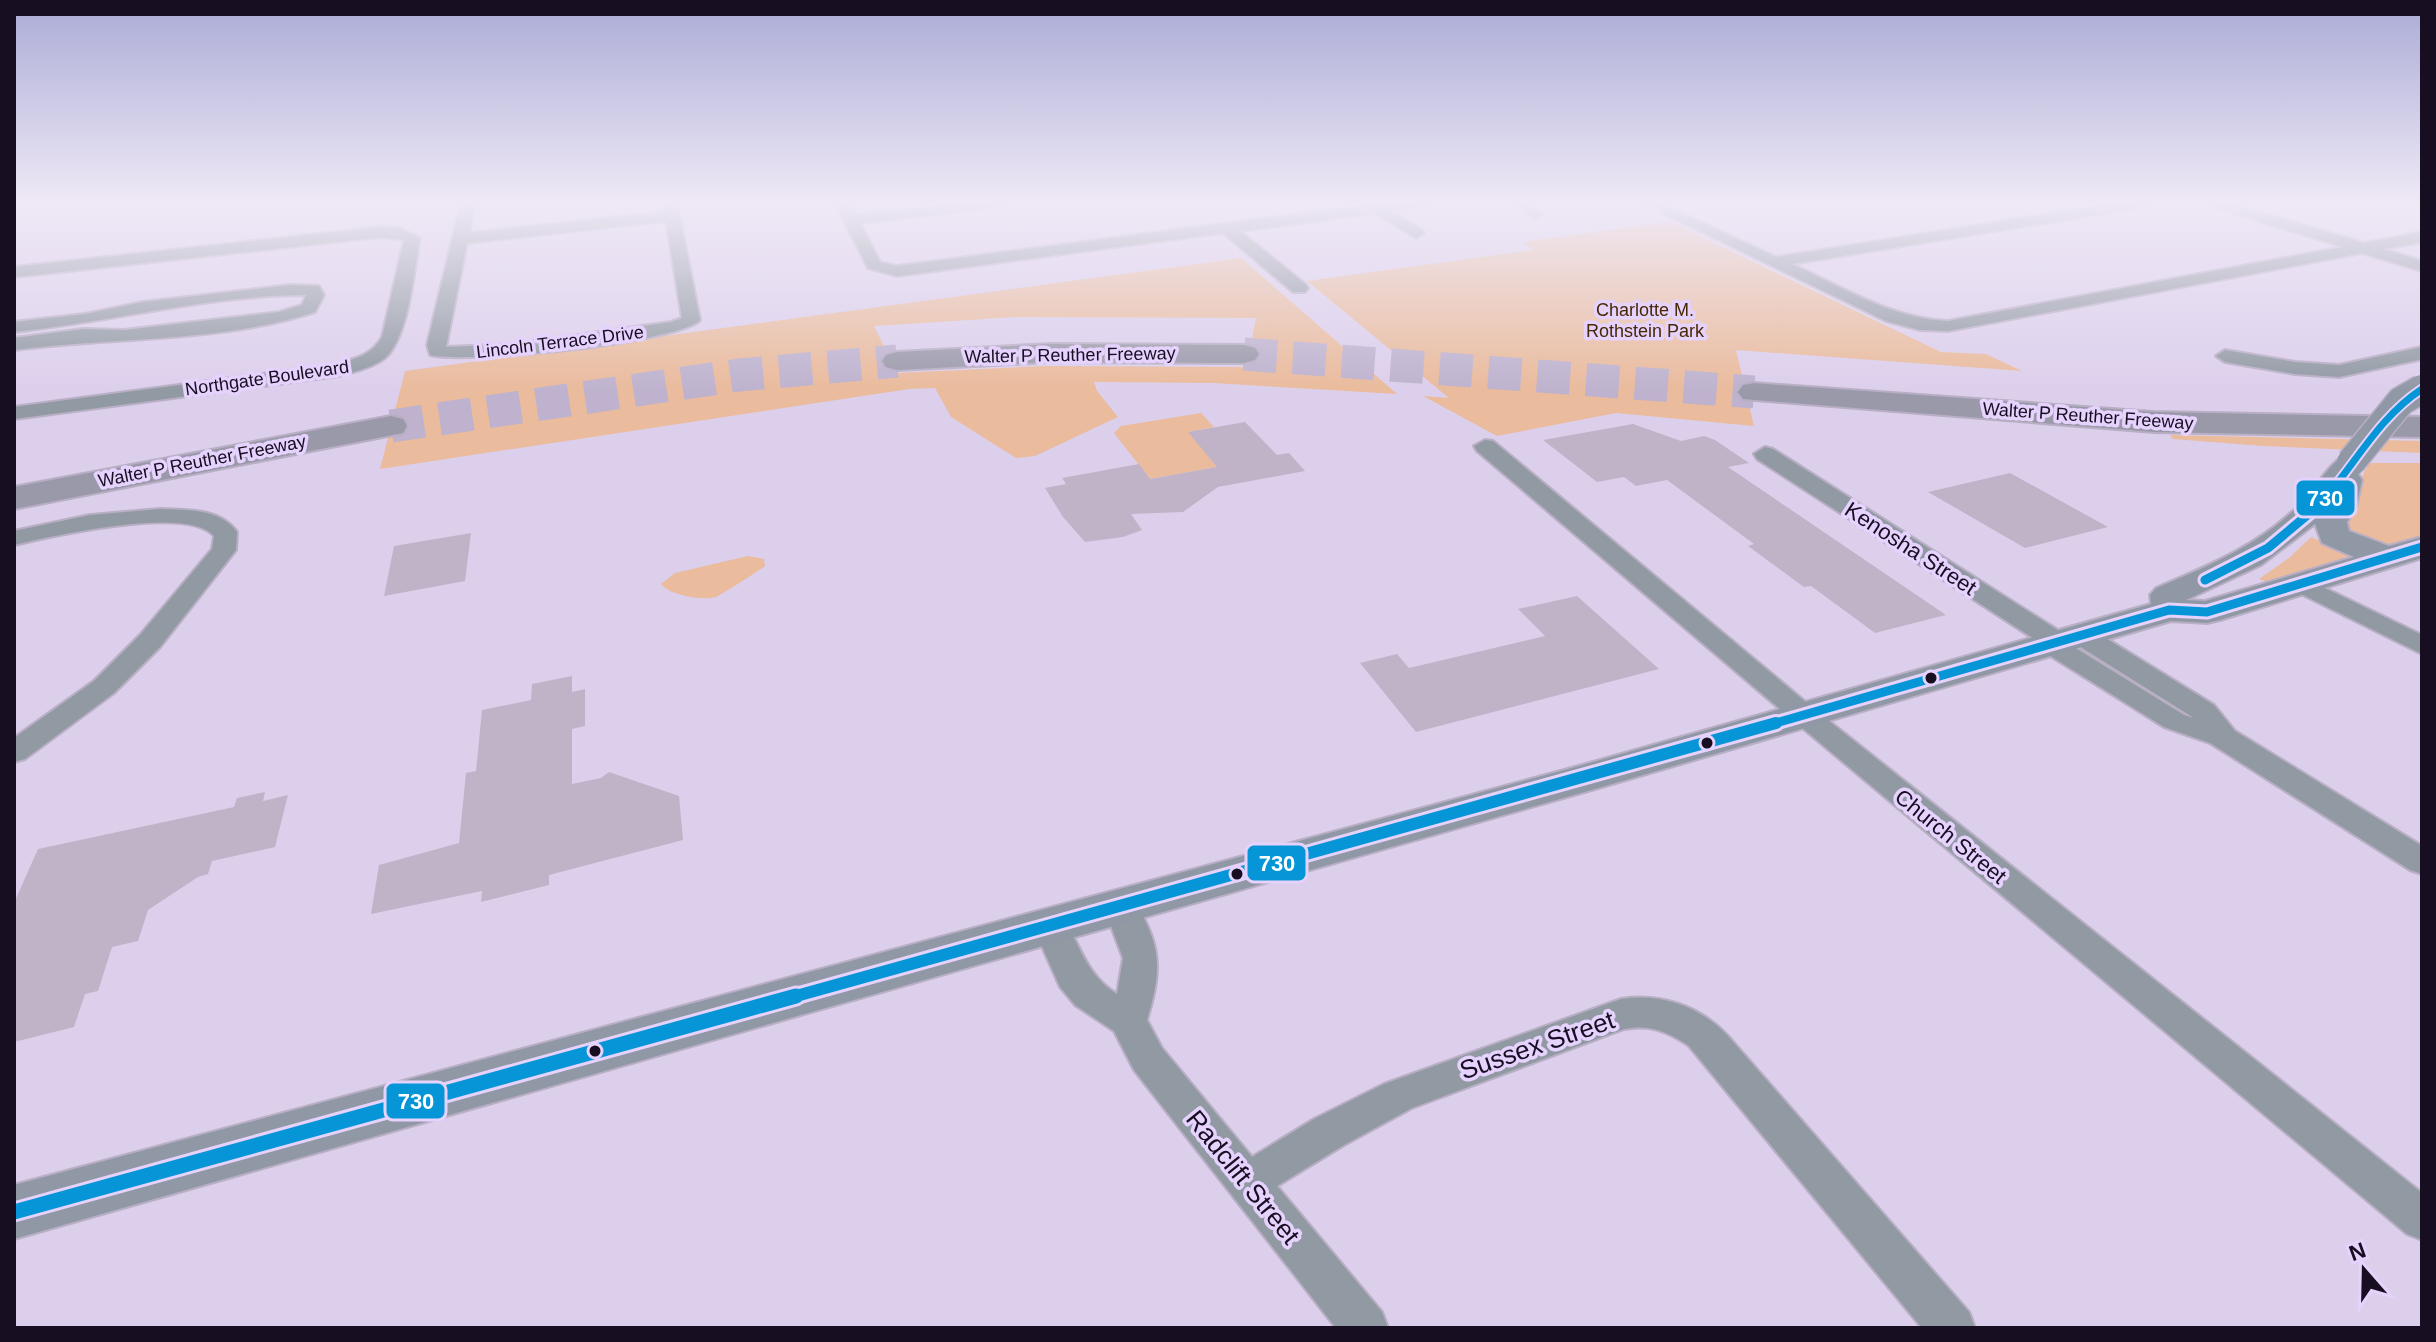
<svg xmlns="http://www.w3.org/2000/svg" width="2436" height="1342" font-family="Arial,sans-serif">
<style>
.green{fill:#eabb9c;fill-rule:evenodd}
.building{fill:#c0b3c8}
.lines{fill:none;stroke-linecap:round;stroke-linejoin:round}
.highway-tunnel{stroke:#beb2ce;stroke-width:33;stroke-dasharray:33 16;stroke-linecap:butt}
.street-casing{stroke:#b9afc5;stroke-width:4}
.secondary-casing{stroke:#b9afc5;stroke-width:4}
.highway-casing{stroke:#b9afc5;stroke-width:4}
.street{fill:#9199a3;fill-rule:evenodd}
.secondary{fill:#9198a5;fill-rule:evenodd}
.highway{fill:#9a99a9;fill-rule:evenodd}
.secondary-bridge-casing{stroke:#b9afc5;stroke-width:31;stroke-linecap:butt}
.secondary-bridge{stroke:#9198a5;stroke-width:28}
.bus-1-far3-casing{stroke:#e5d2fd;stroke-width:11}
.bus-1-far2-casing{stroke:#e5d2fd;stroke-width:15}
.bus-1-far1-casing{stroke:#e5d2fd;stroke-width:18}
.bus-1-casing{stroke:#e5d2fd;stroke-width:21}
.bus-1-far3{stroke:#0696d7;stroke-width:7}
.bus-1-far2{stroke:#0696d7;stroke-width:9}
.bus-1-far1{stroke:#0696d7;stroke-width:12}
.bus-1{stroke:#0696d7;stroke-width:15}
.bus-dot{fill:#170e21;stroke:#e5d2fd;stroke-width:3}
.labels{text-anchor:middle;stroke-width:7;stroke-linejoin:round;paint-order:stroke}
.far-park-label{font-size:18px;fill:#482801;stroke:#e5d2fd}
.far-street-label{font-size:18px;fill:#170e21;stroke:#e5d2fd}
.street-label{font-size:22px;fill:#170e21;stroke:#e5d2fd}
.near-street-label{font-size:26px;fill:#170e21;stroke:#e5d2fd}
.line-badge{stroke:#e5d2fd;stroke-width:3}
.badge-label{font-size:22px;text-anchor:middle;font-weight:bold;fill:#fff}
</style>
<rect width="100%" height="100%" fill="#dccfec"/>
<g class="green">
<polygon points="1670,222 1941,352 1986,354 2022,371 1736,350 1754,426 1616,413 1497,436 1423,396 1449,398 1307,281 1533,250 1523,242"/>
<path d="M1241,258L1397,394L1213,383L1094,382L1097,391L1118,417L1035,456L1016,458L951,417L935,388L909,389L380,469L405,371ZM1016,317L1256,318L1247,367L1045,366L897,373L874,326Z"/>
<polygon points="1201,413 1214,427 1189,432 1217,467 1150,479 1114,433 1121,426"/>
<polygon points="2170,435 2422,441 2422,453 2263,446 2173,439"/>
<polygon points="2369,463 2422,463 2422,537 2386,547 2352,538 2342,517"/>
<polygon points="2311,537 2355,556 2267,582 2259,579 2289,558"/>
<path d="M748,556L764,559L765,566C762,569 719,596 716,597C702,601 669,595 661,584L675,573Z"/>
</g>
<g class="building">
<polygon points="1245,422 1277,455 1289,453 1305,471 1218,487 1183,512 1131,514 1142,530 1123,537 1085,542 1063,517 1045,488 1066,484 1062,478 1139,464 1150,479 1217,467 1188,432"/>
<polygon points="1633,424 1681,441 1704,436 1715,440 1749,463 1728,467 1946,615 1875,633 1811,586 1804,587 1748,546 1754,544 1667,480 1636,486 1624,477 1597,482 1543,440"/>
<polygon points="2010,473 2108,527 2025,548 1928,492"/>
<polygon points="471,533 465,581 384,596 394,546"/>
<polygon points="1577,596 1659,669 1416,732 1360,663 1397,654 1409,668 1545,636 1518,609"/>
<polygon points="572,676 572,692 585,689 585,726 572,729 572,784 601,778 609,772 679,796 683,840 549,875 549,885 481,902 482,891 371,914 379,865 459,843 466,773 476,771 482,710 531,700 532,684"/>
<polygon points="265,792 263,801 288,795 275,847 212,861 208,874 198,877 148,910 138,941 112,947 98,991 85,994 74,1027 14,1042 14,903 38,849 234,807 237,798"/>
</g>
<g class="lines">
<g class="highway-tunnel">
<polyline points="1244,354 1754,392"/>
<polyline points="391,426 739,375 897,361"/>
</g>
<defs>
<g id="street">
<path d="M461,203H475L469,233L664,212L663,203H677L700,320C678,343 466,364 430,355L427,345ZM666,221L682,318L671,322L513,344L446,347L467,243Z"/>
<polygon points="835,203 849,203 856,215 964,203 1007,203 1000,207 860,223 880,262 897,266 1377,204 1429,203 1422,207 1392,211 1421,230 1424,233 1416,238 1375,213 1240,231 1305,284 1308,288 1305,292 1293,292 1223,233 897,276 868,268"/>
<polygon points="1508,203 1525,203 1543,214 1536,218"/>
<path d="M1642,203H1660L1776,257L2118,203H2150L2143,207L1792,264C1842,287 1892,319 1948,321L2343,247L2210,206L2208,203H2229L2364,243L2422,232V242L2383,249L2422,261V271L2362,253L1948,331L1920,330L1886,321Z"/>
<path d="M382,227L401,229L420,238C414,269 409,337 385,358C372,368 354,372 338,376L14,419V407L336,364C355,359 372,355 382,337L404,240L382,237L14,277V267Z"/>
<path d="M290,285L319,286L324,295L315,312C220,343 112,337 14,350V338L83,329L124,330L279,312L302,305L306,295C209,295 110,322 14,332V322L85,314L143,302Z"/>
<polygon points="2422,347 2422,359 2339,377 2295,374 2225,362 2216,356 2225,350 2295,362 2339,365"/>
<polygon points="1485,440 1493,441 1814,709 2422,1193 2422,1240 2407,1234 1794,721 1477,451 1474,446"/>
<polygon points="1765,447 1773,449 2067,636 2069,644 2184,715 2194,718 2071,641 2068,635 2071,629 2091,629 2214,705 2235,731 2422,846 2422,874 2410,870 2210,743 2164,727 2041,650 2039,642 1757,459 1754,454"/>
<path d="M160,509C187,510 220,508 237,532L236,550L160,647L114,693L25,759L14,762V738L94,681L140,635L212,549L214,536C187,505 53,536 14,545V531L90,515Z"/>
<polygon points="2300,576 2422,635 2422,654 2291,589 2287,584 2291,579"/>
<path d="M1120,892L1132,896C1161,946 1163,966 1147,1020L1162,1048L1252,1157L1314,1119L1384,1084L1621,999C1661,993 1700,1006 1728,1036L1969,1312L1975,1328H1922L1688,1045C1666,1031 1650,1024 1624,1029L1412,1108L1344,1145L1277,1186L1382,1312L1388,1328H1336L1134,1070L1114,1031L1075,1005L1060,987L1032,924L1038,915L1050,911L1062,915C1080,945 1086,975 1117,994L1123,958L1103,905L1108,896Z"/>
</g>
<path id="secondary" d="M2351,453L2362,456L2366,462L2358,474L2362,480L2356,507L2347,522L2349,531L2389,546L2422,537V558L2220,620L2207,623L2171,621L1595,789L14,1239V1185L1568,769L2151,604L2150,595L2156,588C2209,566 2264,543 2304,500C2318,485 2332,458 2351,453ZM2315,524L2322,543L2354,557L2205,601L2186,600L2261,565Z"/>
<g id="highway">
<polygon points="1051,344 1244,345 1255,348 1259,354 1255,360 1244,363 1051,362 897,370 886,367 882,361 886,355 897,352"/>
<polygon points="1754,383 2154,412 2422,417 2422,437 2154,432 1743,399 1738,392 1743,385"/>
<polygon points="391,416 403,419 407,426 403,433 14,509 14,487"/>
</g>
</defs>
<use href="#street" class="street-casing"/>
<use href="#secondary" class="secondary-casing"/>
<use href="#highway" class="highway-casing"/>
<use href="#street" class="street"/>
<use href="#secondary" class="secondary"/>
<use href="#highway" class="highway"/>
<defs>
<polyline id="secondary-bridge" points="2351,462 2401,401 2422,389"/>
</defs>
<use href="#secondary-bridge" class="secondary-bridge-casing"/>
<use href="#secondary-bridge" class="secondary-bridge"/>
<defs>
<path id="bus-1-far3" d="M2315,509C2353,470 2375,420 2422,389"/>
<g id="bus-1-far2">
<polyline points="2205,580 2268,548 2317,507"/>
<polyline points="1769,725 2169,610 2207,612 2422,547"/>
</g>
<polyline id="bus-1-far1" points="789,998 1776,723"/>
<polyline id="bus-1" points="14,1212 796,996"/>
</defs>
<use href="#bus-1-far3" class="bus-1-far3-casing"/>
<use href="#bus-1-far2" class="bus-1-far2-casing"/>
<use href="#bus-1-far1" class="bus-1-far1-casing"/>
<use href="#bus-1" class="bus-1-casing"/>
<use href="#bus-1-far3" class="bus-1-far3"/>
<use href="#bus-1-far2" class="bus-1-far2"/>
<use href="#bus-1-far1" class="bus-1-far1"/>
<use href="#bus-1" class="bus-1"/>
</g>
<linearGradient id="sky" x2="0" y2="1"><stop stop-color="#ababd6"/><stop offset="0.52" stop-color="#efe9f6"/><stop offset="1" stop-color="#efe9f6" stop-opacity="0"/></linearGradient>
<rect width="2436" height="391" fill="url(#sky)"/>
<g class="bus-dot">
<circle cx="1931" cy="678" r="7"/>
<circle cx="1707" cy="743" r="7"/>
<circle cx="1237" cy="874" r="7"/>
<circle cx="595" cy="1051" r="7"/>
</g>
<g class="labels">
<g class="far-park-label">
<text x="1645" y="316">Charlotte M.<tspan x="1645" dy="21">Rothstein Park</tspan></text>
</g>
<g class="far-street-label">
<text transform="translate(560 342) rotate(-7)" y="6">Lincoln Terrace Drive</text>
<text transform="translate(1070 355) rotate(-1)" y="6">Walter P Reuther Freeway</text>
<text transform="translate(267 378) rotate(-8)" y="6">Northgate Boulevard</text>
<text transform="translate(2088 416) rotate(4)" y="6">Walter P Reuther Freeway</text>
<text transform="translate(202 461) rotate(-11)" y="6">Walter P Reuther Freeway</text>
</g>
<g class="street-label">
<text transform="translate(1911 548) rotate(33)" y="8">Kenosha Street</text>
<text transform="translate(1951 836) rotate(39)" y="8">Church Street</text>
</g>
<g class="near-street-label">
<text transform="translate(1537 1045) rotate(-19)" y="9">Sussex Street</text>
<text transform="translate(1243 1177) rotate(51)" y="9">Radclift Street</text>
</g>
</g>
<g class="line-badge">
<rect x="2295" y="479" width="61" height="38" rx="8" fill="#0696d7"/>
<rect x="1246" y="844" width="61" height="38" rx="8" fill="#0696d7"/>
<rect x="385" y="1082" width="61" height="38" rx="8" fill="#0696d7"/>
</g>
<g class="badge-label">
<text x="2325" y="506">730</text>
<text x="1277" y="871">730</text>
<text x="416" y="1109">730</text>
</g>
<rect width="2436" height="1342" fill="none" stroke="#170e21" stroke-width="32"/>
<g transform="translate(2364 1270) rotate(340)" stroke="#e5d2fd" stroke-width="6" paint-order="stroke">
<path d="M0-6L14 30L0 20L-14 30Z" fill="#170e21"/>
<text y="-12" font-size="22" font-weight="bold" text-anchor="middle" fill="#170e21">N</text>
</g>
</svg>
